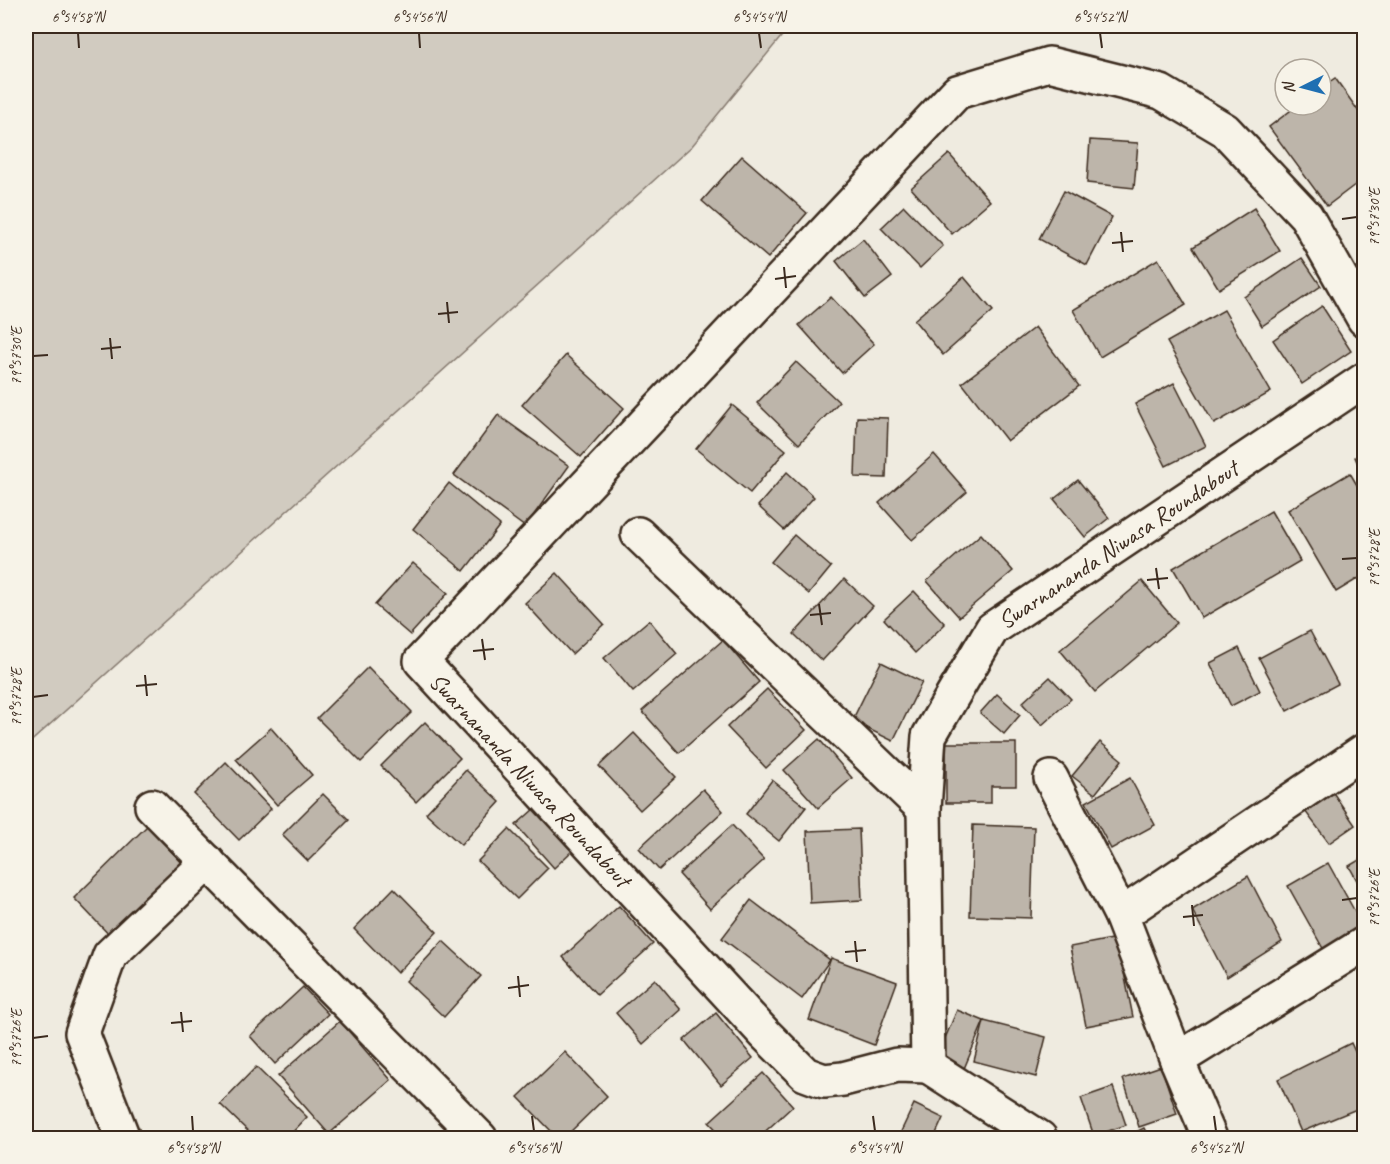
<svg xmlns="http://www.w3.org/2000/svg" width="1390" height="1164" font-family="Caveat,sans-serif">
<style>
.green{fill:#d1cbc0;stroke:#867a6f;stroke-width:1.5}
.building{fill:#bdb5aa;stroke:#3b2a1e;stroke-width:1.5}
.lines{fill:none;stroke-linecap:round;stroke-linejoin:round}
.minor-casing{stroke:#3b2a1e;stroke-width:38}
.minor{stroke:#f7f3e8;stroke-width:33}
.ticks{fill:none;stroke:#3b2a1e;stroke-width:2}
.labels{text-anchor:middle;stroke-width:4.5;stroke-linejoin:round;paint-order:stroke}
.street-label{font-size:24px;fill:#3b2a1e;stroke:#f7f3e8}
.neatline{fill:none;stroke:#3b2a1e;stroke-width:2}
.ticks-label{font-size:15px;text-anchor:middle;fill:#3b2a1e}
</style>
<rect width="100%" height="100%" fill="#efebe0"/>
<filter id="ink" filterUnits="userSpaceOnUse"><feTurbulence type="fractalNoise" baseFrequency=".0167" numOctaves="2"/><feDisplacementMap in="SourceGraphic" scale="12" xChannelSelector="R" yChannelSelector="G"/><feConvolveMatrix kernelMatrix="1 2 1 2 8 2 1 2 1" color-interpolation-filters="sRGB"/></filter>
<g filter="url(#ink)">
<polygon class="green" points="26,26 790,26 692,146 26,746"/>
<g class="building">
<polygon points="1335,78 1364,119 1364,178 1327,206 1269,127 1298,105 1321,105 1321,88"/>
<polygon points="1090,140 1138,143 1134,188 1087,183"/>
<polygon points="949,154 990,201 952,234 911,188"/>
<polygon points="742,156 807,213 768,258 702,201"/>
<polygon points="1064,191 1112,217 1087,265 1039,239"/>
<polygon points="904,206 943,246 920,268 881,228"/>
<polygon points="1254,208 1280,251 1219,289 1193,247"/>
<polygon points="863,239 892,277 865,298 836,261"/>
<polygon points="1302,258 1321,286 1262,326 1244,297"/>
<polygon points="1158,259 1186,305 1100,357 1073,310"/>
<polygon points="964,277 993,311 943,355 914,320"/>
<polygon points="831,297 874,344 842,373 799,325"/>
<polygon points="1322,306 1351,351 1302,384 1273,340"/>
<polygon points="1224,310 1271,392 1214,424 1167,342"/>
<polygon points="1035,327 1079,386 1007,441 962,383"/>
<polygon points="566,355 624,408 581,457 522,405"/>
<polygon points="796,362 839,402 799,444 757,403"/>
<polygon points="1174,383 1206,446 1166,466 1135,404"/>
<polygon points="732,405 786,450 750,493 696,449"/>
<polygon points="498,415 569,466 525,527 454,475"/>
<polygon points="857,417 888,418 886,478 855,477"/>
<polygon points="1364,452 1364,478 1355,457"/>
<polygon points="934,454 967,492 912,540 879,503"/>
<polygon points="787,472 814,497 784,530 758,506"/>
<polygon points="1350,473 1364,497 1364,575 1336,592 1288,510"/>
<polygon points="1078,480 1109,518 1085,537 1054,499"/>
<polygon points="449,483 500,525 464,571 413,529"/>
<polygon points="1271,511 1300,561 1202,618 1173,568"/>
<polygon points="981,534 1013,571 959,617 927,581"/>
<polygon points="794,535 831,567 809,594 771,562"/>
<polygon points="413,563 448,593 410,635 375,605"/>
<polygon points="557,573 604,624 572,654 525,603"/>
<polygon points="844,579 873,606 822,661 794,634"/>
<polygon points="1142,581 1177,623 1095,692 1060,650"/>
<polygon points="914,591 945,624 915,653 884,619"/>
<polygon points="649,620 677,654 633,692 604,658"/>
<polygon points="1310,631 1338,684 1287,711 1259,658"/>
<polygon points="723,640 759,682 679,753 642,711"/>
<polygon points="1239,648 1260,691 1231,706 1210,663"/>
<polygon points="881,662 922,682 893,741 852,721"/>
<polygon points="368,667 412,712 361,762 317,718"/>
<polygon points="1050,677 1071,699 1042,725 1022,703"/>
<polygon points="767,689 806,730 766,768 727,727"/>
<polygon points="997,694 1020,715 1004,734 980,713"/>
<polygon points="425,722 460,758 416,802 381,766"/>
<polygon points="271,728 312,775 277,805 236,759"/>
<polygon points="634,733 676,777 640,810 599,766"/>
<polygon points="819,739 852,778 818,808 784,770"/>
<polygon points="1100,742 1122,760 1095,794 1072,776"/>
<polygon points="946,743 1016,743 1016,786 991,786 991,803 946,803"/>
<polygon points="226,762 271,809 239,840 194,794"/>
<polygon points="466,770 500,802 461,845 426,813"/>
<polygon points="1130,778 1155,825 1111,849 1086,802"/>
<polygon points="772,780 806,807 779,841 746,814"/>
<polygon points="703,789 723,811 659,870 639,848"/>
<polygon points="1332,791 1355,825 1329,843 1305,811"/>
<polygon points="323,794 349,820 308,861 282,835"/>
<polygon points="534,809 572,851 554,868 516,825"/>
<polygon points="732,825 764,860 710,909 679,874"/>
<polygon points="973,825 1034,827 1031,918 970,916"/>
<polygon points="147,826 189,870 115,941 74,898"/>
<polygon points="509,829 548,868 517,899 478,861"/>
<polygon points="859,829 862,900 810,903 807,831"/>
<polygon points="1364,857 1364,893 1349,866"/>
<polygon points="1328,863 1364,928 1325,952 1288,886"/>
<polygon points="1248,876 1282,942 1227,977 1192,910"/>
<polygon points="394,888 437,932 397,973 354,929"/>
<polygon points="751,900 830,960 802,999 722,938"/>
<polygon points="619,906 653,944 597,995 563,957"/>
<polygon points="1117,938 1133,1017 1086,1026 1070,947"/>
<polygon points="443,941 481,976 444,1017 406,981"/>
<polygon points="831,958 897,982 874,1045 809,1020"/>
<polygon points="655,979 681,1010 643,1044 616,1013"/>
<polygon points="303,987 328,1014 275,1064 250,1036"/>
<polygon points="957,1010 984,1021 963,1071 936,1060"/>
<polygon points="716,1013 753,1058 721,1085 684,1040"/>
<polygon points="340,1021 391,1080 329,1134 278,1076"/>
<polygon points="984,1021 1046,1037 1036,1077 974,1061"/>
<polygon points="1351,1043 1364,1071 1364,1106 1301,1132 1278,1079"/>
<polygon points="565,1052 607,1096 564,1138 558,1138 518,1097"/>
<polygon points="1161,1066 1177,1114 1139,1127 1123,1079"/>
<polygon points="256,1067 307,1117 287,1138 255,1138 220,1104"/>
<polygon points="763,1073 793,1106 758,1138 724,1138 709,1122"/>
<polygon points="1113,1087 1126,1125 1094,1136 1081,1098"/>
<polygon points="914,1104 943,1118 934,1138 898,1138"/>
<polygon points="1144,1128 1149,1138 1124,1138"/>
</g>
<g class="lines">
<defs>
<g id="minor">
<polyline points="638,534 924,809"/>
<polyline points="1051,778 1121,915 1177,1060 1210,1138"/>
<polyline points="152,806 480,1138"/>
<polyline points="1121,915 1364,751"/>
<polyline points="1177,1060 1364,944"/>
<polyline points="928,1066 897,1065 843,1079 824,1081 805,1074 765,1034 421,661 957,92 1049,64 1161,92 1225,130 1306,216 1364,319"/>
<path id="s1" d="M928,1066L924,809L929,736L992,629L1364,380"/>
<polyline points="928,1066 1040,1138"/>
<polyline points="123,1138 82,1033 110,955 208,862"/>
</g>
</defs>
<use href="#minor" class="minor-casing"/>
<use href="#minor" class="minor"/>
</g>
</g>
<path class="ticks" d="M78,33L79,48M419,33L420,48M759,33L761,48M1100,33L1102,48M1342,219L1357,217M1121,232L1123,252M1112,243L1133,241M784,267L786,288M775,279L796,276M447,302L449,323M438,314L458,312M110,338L112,359M101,349L121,347M33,356L48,355M1342,559L1357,558M1156,568L1159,589M1147,580L1168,578M819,604L822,625M810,615L831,613M482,639L485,660M473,651L494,649M145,675L147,696M136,686L157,684M33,697L48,695M1342,900L1357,898M1192,905L1194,926M1183,917L1203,915M855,941L857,962M845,952L866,950M518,976L520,997M508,988L529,985M181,1012L183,1032M171,1023L192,1021M33,1038L48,1036M192,1116L193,1131M532,1116L534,1131M873,1116L875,1131M1214,1116L1216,1131"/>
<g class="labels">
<g class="street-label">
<text dy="8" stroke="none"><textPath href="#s1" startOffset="606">Swarnananda Niwasa Roundabout</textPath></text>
<text transform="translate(530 780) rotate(47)" y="8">Swarnananda Niwasa Roundabout</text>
</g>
</g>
<rect width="1390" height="1164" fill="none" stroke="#f7f3e8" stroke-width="66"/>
<g transform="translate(1303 87) rotate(264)"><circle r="28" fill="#f7f3e8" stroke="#aca397" stroke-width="1.5"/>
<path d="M0-4.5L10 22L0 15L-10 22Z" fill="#1f6fb2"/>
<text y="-9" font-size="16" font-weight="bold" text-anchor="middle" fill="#3b2a1e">N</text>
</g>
<rect x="33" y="33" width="1324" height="1098" class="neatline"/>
<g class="ticks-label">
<text x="78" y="22">6°54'58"N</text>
<text x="419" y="22">6°54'56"N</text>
<text x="759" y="22">6°54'54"N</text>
<text x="1100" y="22">6°54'52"N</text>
<text transform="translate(1374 217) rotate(-90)" y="5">79°57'30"E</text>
<text transform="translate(16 356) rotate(-90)" y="5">79°57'30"E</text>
<text transform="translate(1374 558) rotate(-90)" y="5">79°57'28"E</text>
<text transform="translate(16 697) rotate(-90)" y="5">79°57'28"E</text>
<text transform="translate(1374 898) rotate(-90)" y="5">79°57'26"E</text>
<text transform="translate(16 1038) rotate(-90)" y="5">79°57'26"E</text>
<text x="193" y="1153">6°54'58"N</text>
<text x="534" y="1153">6°54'56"N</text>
<text x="875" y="1153">6°54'54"N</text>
<text x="1216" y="1153">6°54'52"N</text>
</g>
</svg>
